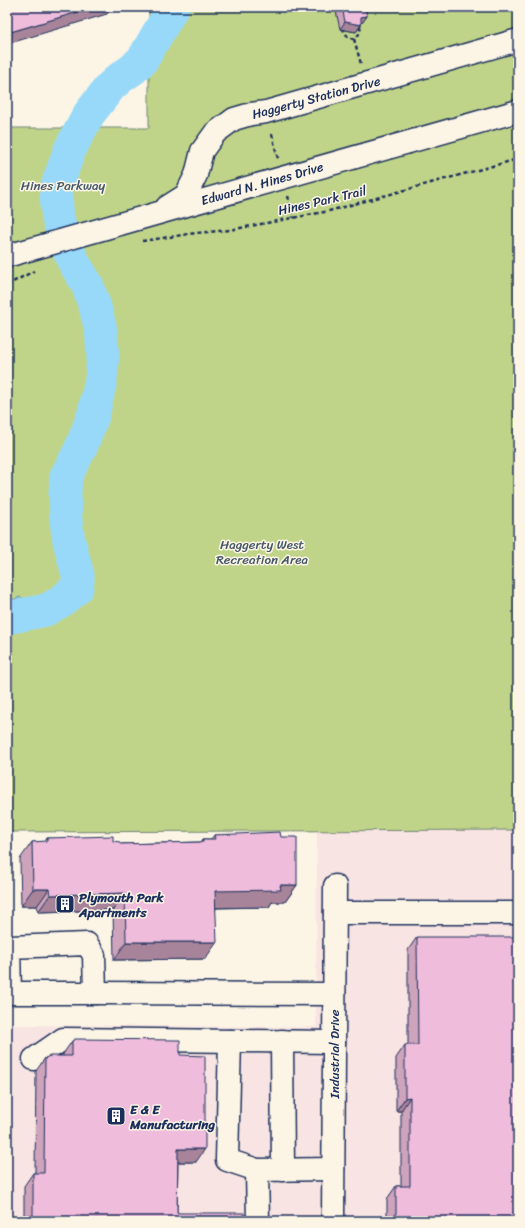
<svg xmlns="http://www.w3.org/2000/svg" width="525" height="1228" font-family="Sriracha,sans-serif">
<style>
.built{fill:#f8e4e2}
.green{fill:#c0d489;stroke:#6e8274}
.water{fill:#98d9f9;stroke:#6695bb}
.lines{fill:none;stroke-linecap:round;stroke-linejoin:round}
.shore{stroke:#4d739c;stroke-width:1}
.river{stroke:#98d9f9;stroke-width:33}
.minor-casing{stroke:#1b2f5e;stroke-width:25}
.path{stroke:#1b2f5e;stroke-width:2.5;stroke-dasharray:4 3;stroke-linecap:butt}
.minor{stroke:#fcf5e5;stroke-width:22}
.wall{fill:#cea3bc;stroke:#1b2f5e}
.shaded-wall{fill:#a78499;stroke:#1b2f5e}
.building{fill:#efbddb;stroke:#1b2f5e}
.labels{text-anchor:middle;stroke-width:3;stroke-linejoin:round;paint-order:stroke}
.street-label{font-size:13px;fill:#1b2f5e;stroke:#fcf5e5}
.park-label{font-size:13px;fill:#445869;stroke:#fcf5e5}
.poi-label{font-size:13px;font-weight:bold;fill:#1b2f5e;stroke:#fcf5e5;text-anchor:start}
</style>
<rect width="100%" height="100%" fill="#fcf5e5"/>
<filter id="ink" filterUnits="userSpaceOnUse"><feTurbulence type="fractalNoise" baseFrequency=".025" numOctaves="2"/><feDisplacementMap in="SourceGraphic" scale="8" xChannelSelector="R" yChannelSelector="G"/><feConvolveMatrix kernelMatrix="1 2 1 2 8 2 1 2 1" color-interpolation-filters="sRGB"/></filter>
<g filter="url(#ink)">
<polygon class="built" points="518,830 518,1221 7,1221 7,1025 316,1027 317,831"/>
<polygon class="green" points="149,7 518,7 518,830 7,832 7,128 149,128"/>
<path class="water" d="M59,588H77L78,603L60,615L26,619L7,629V602L20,597C39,607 47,608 59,588Z"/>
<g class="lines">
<polyline class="shore" points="7,605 20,601 32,607 39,609 48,606 55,601 61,592 71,592 73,593 73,601 59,611 25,615 7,624"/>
<polyline class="river" points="7,618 46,610 60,602 77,588 78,581 78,575 69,541 66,521 65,495 66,476 80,450 93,416 101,380 103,355 101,330 95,307 87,284 73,261 64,239 58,218 56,198 57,186 70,149 89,114 110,87 120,78 133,69 143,59 173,7"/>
<defs>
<g id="minor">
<polyline points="167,207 186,195 196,175 202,151 215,133 234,119 251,114 266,112 518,40"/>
<polyline points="7,256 518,111"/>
<polyline points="335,913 518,913"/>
<polyline points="7,993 95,993 94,955 87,944 9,947 10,993"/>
<polyline points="95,993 334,994"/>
<polyline points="230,1041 227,1160 257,1170 333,1169"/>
<polyline points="282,1041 283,1170"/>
<polyline points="34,1059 63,1039 334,1042"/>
<polyline points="257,1170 258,1221"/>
<polyline points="333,1221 335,886"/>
</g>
</defs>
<use href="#minor" class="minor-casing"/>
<g class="path">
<path d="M342,28L348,37L354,39C360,35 361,31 360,24"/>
<polyline points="354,39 361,64"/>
<polyline points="272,134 278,159"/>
<polyline points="288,196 293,218"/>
<polyline points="142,241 196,233 230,230 329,211 518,159"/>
<polyline points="7,285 34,271"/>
</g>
<use href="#minor" class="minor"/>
</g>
<g class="wall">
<polygon points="338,7 365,7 367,16 362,23 361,23 361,25 356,32 340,29 336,11"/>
<polygon points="214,835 281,837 297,885 285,902 272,902 269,907 216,908 205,959 114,960 113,910 38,912 37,906 21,906 20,859 32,842 45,842 47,838 113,841 120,844 201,842 203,839 211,839"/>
<polygon points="417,937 518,1221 387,1221 387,1199 396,1186 401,1186 401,1111 396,1111 396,1058 405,1045 408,1045 408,950"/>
<polygon points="72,1041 180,1055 196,1162 178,1162 177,1213 244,1221 24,1221 24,1186 33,1173 35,1173 36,1071 45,1058 63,1056 63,1054"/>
</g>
<g class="shaded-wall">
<polygon points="95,7 112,7 107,14 7,44 7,33"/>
<polygon points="367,16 362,23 356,24 361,25 356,32 340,29 345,22 361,17"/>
<polygon points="280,885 297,885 285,902 272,902 269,907 203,908 215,891"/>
<polygon points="33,889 49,889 37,906 21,906"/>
<polygon points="125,893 113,910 38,912 50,895"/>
<polygon points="126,942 217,942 205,959 114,960"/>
<polygon points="410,1097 401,1111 396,1111 405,1098"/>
<polygon points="178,1149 205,1149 196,1162 169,1162"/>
</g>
<g class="building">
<polygon points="7,7 95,7 7,33"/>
<polygon points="342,7 365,7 367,16 361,17 361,25 345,22"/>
<polygon points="280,832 281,837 297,837 297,885 280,885 281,890 215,891 217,942 126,942 125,893 50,895 49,889 33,889 32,842 47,841 47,838 113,836 113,841 120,842 120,844 203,842 203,839 215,839 214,835"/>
<polygon points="417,937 518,937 518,1221 396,1221 396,1186 410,1186 410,1097 405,1098 405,1045 418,1045"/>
<polygon points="75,1039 180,1040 180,1055 205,1056 205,1149 178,1149 177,1213 244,1213 244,1221 33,1221 33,1173 44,1173 45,1058 50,1056 72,1056 72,1041"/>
</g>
</g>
<defs>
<symbol id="building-square" viewBox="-11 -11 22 22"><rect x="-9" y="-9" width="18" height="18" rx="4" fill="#1b2f5e" stroke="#fcf5e5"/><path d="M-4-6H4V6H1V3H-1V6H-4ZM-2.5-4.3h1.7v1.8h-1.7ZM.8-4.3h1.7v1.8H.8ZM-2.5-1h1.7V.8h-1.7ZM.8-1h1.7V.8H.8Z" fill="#fff"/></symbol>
</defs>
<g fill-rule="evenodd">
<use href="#building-square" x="54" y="893" width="22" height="22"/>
<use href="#building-square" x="105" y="1105" width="22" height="22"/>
</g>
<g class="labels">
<g class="street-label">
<text transform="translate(316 97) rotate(-15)" y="5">Haggerty Station Drive</text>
<text transform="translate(262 183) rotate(-16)" y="5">Edward N. Hines Drive</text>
<text transform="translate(322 200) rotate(-13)" y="5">Hines Park Trail</text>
<text transform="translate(334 1054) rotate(-90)" y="5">Industrial Drive</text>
</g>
<g class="park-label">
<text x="63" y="190">Hines Parkway</text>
<text x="262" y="549">Haggerty West<tspan x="262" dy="15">Recreation Area</tspan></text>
</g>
<g class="poi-label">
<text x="79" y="902">Plymouth Park<tspan x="79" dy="15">Apartments</tspan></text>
<text x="130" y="1114">E &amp; E<tspan x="130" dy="15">Manufacturing</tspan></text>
</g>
</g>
<rect width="525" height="1228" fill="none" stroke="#fcf5e5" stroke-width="24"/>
<rect x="12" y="12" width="501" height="1204" fill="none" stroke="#1b2f5e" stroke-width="1.5" filter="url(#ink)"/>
</svg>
